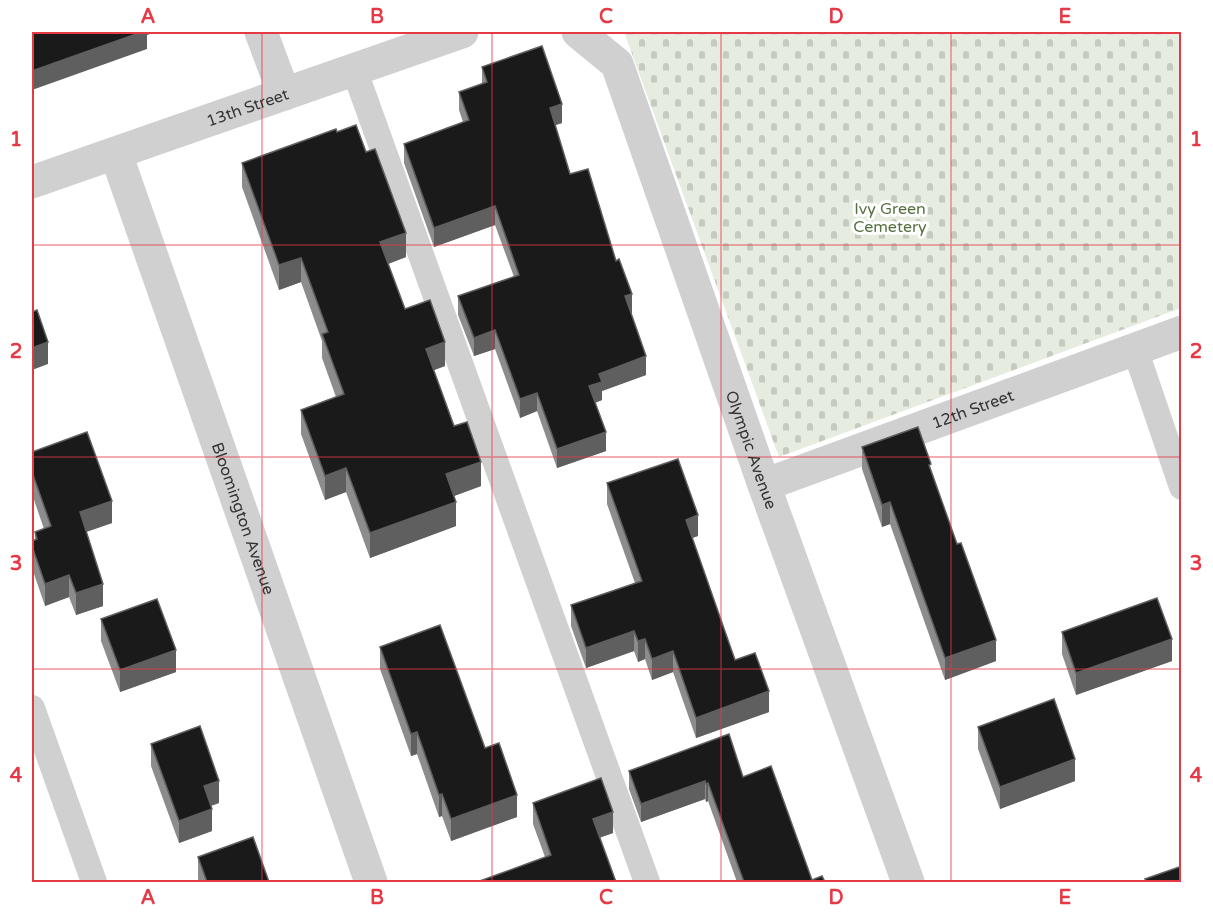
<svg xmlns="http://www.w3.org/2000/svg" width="1213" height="914" font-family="'Varela Round',sans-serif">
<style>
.cemetery{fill:url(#cemetery-stones)}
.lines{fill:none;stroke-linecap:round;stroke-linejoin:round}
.service{stroke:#d0d0d0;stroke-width:26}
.minor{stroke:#d0d0d0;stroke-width:33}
.wall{fill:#8c8c8c}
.shaded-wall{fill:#5f5f5f}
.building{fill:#1a1a1a;stroke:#5f5f5f;stroke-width:1.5}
.grid{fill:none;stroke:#e63946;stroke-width:1.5;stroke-opacity:0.55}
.labels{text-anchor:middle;stroke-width:6;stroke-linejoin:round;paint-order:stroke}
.street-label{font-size:16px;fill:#333;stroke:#fff}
.park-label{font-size:16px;fill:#56703f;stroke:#fff}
.neatline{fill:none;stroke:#e63946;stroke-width:2}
.grid-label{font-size:20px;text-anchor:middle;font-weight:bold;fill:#e63946}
</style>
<defs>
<pattern id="cemetery-stones" width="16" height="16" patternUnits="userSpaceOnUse" patternTransform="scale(1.5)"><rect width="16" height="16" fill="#e6ecdf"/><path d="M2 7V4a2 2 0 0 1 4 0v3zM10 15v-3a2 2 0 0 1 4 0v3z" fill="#c6cbc0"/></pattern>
</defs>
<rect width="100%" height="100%" fill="#fff"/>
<polygon class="cemetery" points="624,32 1181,32 1181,308 779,457"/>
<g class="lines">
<g class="service">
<polyline points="354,69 647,882"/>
<polyline points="1135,349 1182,487"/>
<polyline points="32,708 94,882"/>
</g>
<g class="minor">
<polyline points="261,32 284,94"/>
<path id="s1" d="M578,32L617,64L764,485L908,882"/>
<path id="s2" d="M116,154L371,882"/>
<path id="s3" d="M32,182L462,32"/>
<path id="s4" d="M764,485L1182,332"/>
</g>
</g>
<g class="wall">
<polygon points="482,67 562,123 555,125 570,174 632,313 631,313 646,375 602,391 602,400 595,403 606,451 557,468 537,411 520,418 495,349 474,356 458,315 458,296 514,277 495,225 434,247 404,163 404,144 463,122 459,110 459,92 482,84"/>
<polygon points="337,132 366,152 406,257 388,264 405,309 445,366 434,370 454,426 481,486 454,496 456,526 370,558 346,492 325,500 301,434 301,410 336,397 322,358 322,341 301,282 279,290 242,187 242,163"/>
<polygon points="862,447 931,471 996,661 945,680 890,524 882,527 862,469"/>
<polygon points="32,452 112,523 86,532 103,606 76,615 69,597 45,606 32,568 32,541 35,540 35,532 44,529 32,494"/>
<polygon points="607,483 698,536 692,538 735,660 769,712 696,738 673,672 652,680 645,659 638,662 634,651 586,668 571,626 571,605 635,583 607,504"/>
<polygon points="101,619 176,672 120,692 101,641"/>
<polygon points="1062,632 1172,661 1076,695 1062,654"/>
<polygon points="380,647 485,748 517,817 451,841 442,816 439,817 417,754 411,756 380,669"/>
<polygon points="978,727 1075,781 1000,809 978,749"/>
<polygon points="151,744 219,803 211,806 212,831 179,843 151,766"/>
<polygon points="629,771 743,777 812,880 825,882 737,882 708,801 706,802 705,799 641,822 629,789"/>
<polygon points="533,803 613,833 545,857 533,824"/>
<polygon points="198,857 269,882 199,882 198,879"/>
</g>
<g class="shaded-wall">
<polygon points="142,32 156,32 147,35 147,49 32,90 32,71"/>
<polygon points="562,104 562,123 550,127 550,108"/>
<polygon points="495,206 495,225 434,247 434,228"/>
<polygon points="406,233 406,257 380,267 380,242"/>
<polygon points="301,258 301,282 279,290 279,265"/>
<polygon points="632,294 632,313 625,315 625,296"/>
<polygon points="495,330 495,349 474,356 474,338"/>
<polygon points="48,342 48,364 32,370 32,348"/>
<polygon points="445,342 445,366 426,373 426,349"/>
<polygon points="646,356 646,375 602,391 602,400 589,405 589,386 599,374"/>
<polygon points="537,393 537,411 520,418 520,399"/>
<polygon points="606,432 606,451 557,468 557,449"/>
<polygon points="481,462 481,486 446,499 446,474"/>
<polygon points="346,468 346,492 325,500 325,476"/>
<polygon points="112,501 112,523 80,534 80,512"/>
<polygon points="456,502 456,526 370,558 370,533"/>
<polygon points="890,502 890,524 882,527 882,505"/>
<polygon points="698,515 698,536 686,540 686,520"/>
<polygon points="69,575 69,597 45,606 45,584"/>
<polygon points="103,584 103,606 76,615 76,593"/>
<polygon points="634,631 634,651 586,668 586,648"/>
<polygon points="645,639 645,659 638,662 638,641"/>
<polygon points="1172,639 1172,661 1076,695 1076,673"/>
<polygon points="996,640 996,661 945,680 945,658"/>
<polygon points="176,650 176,672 120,692 120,670"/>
<polygon points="673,651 673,672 652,680 652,659"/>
<polygon points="769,691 769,712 696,738 696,718"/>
<polygon points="417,732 417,754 411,756 411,734"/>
<polygon points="1075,759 1075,781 1000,809 1000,787"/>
<polygon points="219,781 219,803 204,808 204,786"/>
<polygon points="705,781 705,799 641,822 641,804"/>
<polygon points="708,783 708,801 706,802 706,784"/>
<polygon points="442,794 442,816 439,817 439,795"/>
<polygon points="517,795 517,817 451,841 451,819"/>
<polygon points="212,809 212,831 179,843 179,821"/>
<polygon points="613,812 613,833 593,840 593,819"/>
</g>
<g class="building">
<polygon points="32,32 142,32 32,71"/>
<polygon points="542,46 562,104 550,108 570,174 588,169 616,261 619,259 632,294 625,296 646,356 599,374 602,382 589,386 606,432 557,449 537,393 520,399 495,330 474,338 458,296 519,275 495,206 434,228 404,144 469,120 459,92 487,82 482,67"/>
<polygon points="356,125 366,152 375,149 406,233 380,242 405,309 430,300 445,342 426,349 454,426 467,422 481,462 446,474 456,502 370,533 346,468 325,476 301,410 344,394 322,334 328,332 301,258 279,265 242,163 336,129 337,132"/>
<polygon points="37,310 48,342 32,348 32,312"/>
<polygon points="918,427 931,464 929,465 957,544 961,543 996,640 945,658 890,502 882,505 862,447"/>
<polygon points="87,432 112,501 80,512 103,584 76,593 69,575 45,584 32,546 32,541 37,539 35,532 51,526 32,472 32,452"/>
<polygon points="678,459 698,515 686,520 735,660 755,653 769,691 696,718 673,651 652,659 645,639 638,641 634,631 586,648 571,605 642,581 607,483"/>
<polygon points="1157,598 1172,639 1076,673 1062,632"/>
<polygon points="157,599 176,650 120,670 101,619"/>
<polygon points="440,625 485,748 499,743 517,795 451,819 442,794 439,795 417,732 411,734 380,647"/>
<polygon points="1054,699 1075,759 1000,787 978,727"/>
<polygon points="200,726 219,781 204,786 212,809 179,821 151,744"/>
<polygon points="729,734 743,777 771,766 812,880 822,876 825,882 744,882 708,783 706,784 705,781 641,804 629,771"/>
<polygon points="601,778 613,812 593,819 616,882 477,882 551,855 533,803"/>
<polygon points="253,837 269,882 207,882 198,857"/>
<polygon points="1182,866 1182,882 1147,882 1145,879"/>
</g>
<path class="grid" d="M262,32V882M492,32V882M721,32V882M951,32V882M32,245H1182M32,457H1182M32,669H1182"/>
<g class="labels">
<g class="street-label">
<text dy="6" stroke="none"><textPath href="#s3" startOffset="228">13th Street</textPath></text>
<text dy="6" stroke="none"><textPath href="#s4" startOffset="222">12th Street</textPath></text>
<text dy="6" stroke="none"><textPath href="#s1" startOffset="459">Olympic Avenue</textPath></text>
<text dy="6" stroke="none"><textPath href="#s2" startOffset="386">Bloomington Avenue</textPath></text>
</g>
<g class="park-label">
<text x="890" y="214">Ivy Green<tspan x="890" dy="18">Cemetery</tspan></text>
</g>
</g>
<rect width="1213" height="914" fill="none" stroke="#ffffff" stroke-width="66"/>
<rect x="33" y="33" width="1147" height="848" class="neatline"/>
<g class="grid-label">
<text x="148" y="23">A</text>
<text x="377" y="23">B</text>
<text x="606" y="23">C</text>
<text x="836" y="23">D</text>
<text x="1065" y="23">E</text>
<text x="16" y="146">1</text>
<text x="1196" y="146">1</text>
<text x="16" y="358">2</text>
<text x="1196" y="358">2</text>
<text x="16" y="570">3</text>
<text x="1196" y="570">3</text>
<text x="16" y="782">4</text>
<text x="1196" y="782">4</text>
<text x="148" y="904">A</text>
<text x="377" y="904">B</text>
<text x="606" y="904">C</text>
<text x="836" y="904">D</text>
<text x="1065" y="904">E</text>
</g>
</svg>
